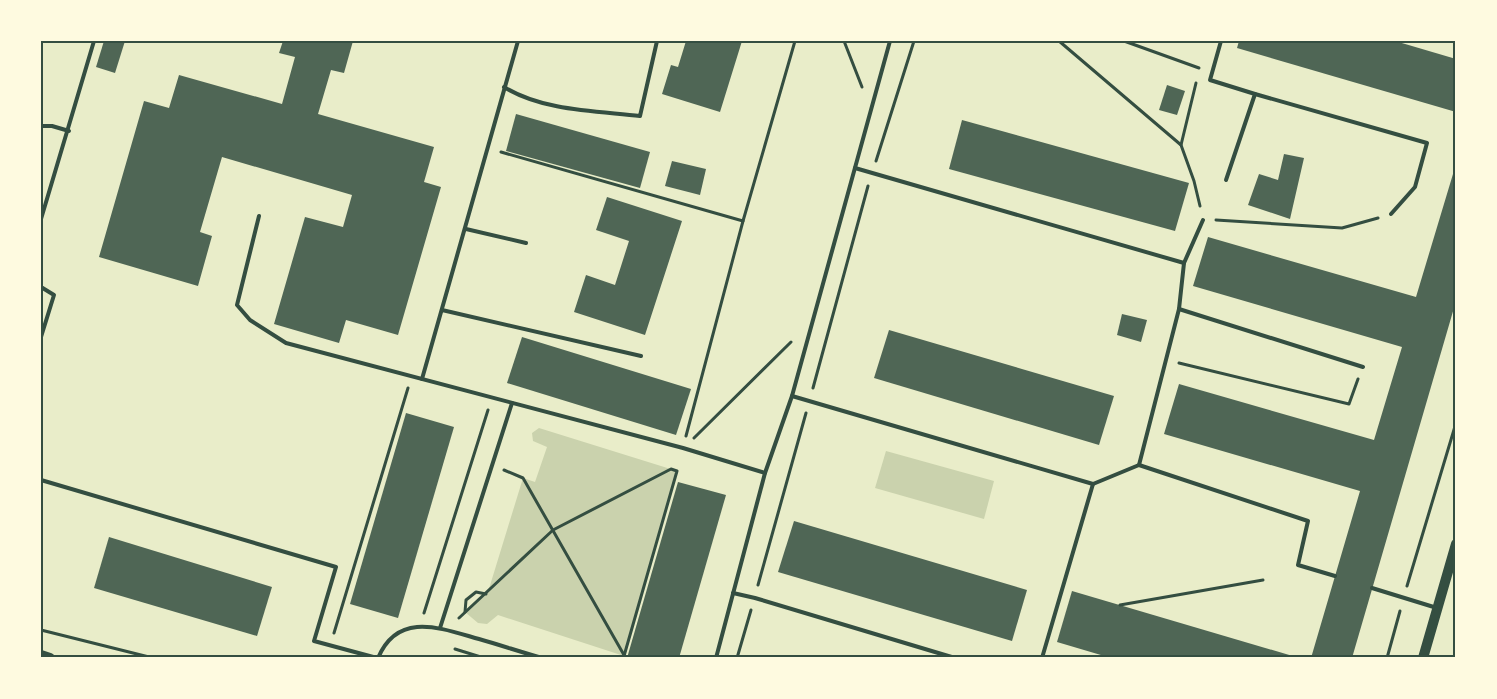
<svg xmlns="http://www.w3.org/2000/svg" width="1497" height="699" font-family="Montserrat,sans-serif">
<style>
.green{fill:#cad2ad}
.building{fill:#4f6655}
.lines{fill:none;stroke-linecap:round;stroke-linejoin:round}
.path{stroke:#344e41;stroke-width:3}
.service{stroke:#344e41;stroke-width:4}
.secondary{stroke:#344e41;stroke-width:10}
.neatline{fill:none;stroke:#344e41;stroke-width:2}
</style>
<rect width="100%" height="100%" fill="#e9edc9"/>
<g class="green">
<polygon points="539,428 677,471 624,656 498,615 487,624 478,623 465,612 488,592 523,478 535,482 547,447 533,441 532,433"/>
<polygon points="886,451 994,481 984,519 875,488"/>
</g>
<g class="building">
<polygon points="104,41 125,41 115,73 96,67"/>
<polygon points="283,41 353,41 344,73 331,70 318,114 434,147 424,182 441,187 398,335 346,320 339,343 274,324 305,217 343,227 352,195 222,157 200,232 212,236 198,286 99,257 144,101 169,108 179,75 282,104 295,57 279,53"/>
<polygon points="686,41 742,41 720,112 662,94 671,65 678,67"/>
<polygon points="1239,41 1395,41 1456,59 1456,112 1237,48"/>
<polygon points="1167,85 1185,91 1177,115 1159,110"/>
<polygon points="516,114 650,152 640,188 506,151"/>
<polygon points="962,120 1189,183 1175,231 949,169"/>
<polygon points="1284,154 1304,158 1290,219 1248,205 1259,174 1278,180"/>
<polygon points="672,161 706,169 700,195 665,186"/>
<polygon points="1456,164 1456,301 1352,658 1311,658 1360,491 1164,434 1179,384 1374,440 1402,347 1193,286 1208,237 1416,297"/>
<polygon points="607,197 682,221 645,335 574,312 586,275 615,285 629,241 596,230"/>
<polygon points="1122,314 1147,320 1141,342 1117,335"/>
<polygon points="889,330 1114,396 1099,445 874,378"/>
<polygon points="522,337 691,389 676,435 507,383"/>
<polygon points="406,413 454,427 398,618 350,604"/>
<polygon points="678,482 726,495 679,658 627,658"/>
<polygon points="794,521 1027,590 1012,641 778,572"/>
<polygon points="109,537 272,587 257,636 94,588"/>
<polygon points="1072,591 1296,657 1295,658 1111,658 1057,642"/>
</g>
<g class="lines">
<g class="path">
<polyline points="844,41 862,87"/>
<polyline points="1059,41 1181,145 1194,181 1200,206"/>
<polyline points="1124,41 1199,68"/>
<polyline points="1181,145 1196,83"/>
<polyline points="501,152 743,221"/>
<polyline points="876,161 914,41"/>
<polyline points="1216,220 1342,228 1378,218"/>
<polyline points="1179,363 1349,404 1358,379"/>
<polyline points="813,388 868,186"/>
<polyline points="686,436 743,221 795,41"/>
<polyline points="694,438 791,342"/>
<polyline points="504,470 523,478 624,655"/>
<polyline points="758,585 806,413"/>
<polyline points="1407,586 1456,423"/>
<polyline points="1120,605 1263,580"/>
<polyline points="465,612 466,600 476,592 486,594"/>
<polyline points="424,613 488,410"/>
<polyline points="459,618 553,530 671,469 677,471 624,656"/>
<polyline points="41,630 153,658"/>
<polyline points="334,633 408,388"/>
<polyline points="455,649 484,658"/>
<polyline points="737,658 751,610"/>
<polyline points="1387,658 1400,611"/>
</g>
<g class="service">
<polyline points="1221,41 1210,80 1255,94 1226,180"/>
<path d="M504,87C543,111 596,111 640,116L657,41"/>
<polyline points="1255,94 1427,143 1415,187 1391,214"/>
<polyline points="41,126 52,126 69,131"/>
<polyline points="855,168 1184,263"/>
<polyline points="259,216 237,305 250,320 286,343 683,448 765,473"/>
<polyline points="41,219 94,41"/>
<polyline points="466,229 526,243"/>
<polyline points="41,287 54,295 41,337"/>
<polyline points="1179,309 1363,367"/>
<polyline points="442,310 641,356"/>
<polyline points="422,379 518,41"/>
<polyline points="792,396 1093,484 1139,465 1179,309 1184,263 1203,220"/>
<polyline points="1139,465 1308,521 1298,565 1335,576"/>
<polyline points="41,480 336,567 314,641 377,658"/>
<polyline points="1372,588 1437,608"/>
<polyline points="733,593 755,598 955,658"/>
<polyline points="440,628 512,403"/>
<path d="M378,658C398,611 440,628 479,639C500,645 521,652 542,658"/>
<polyline points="716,658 765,473 792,396 890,41"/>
<polyline points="1042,658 1093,484"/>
</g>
<g class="secondary">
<polyline points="41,655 50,658"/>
<polyline points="1423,658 1456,544"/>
</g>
</g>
<rect width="1497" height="699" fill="none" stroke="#fefae0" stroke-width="85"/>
<rect x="42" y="42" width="1412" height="614" class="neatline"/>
</svg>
